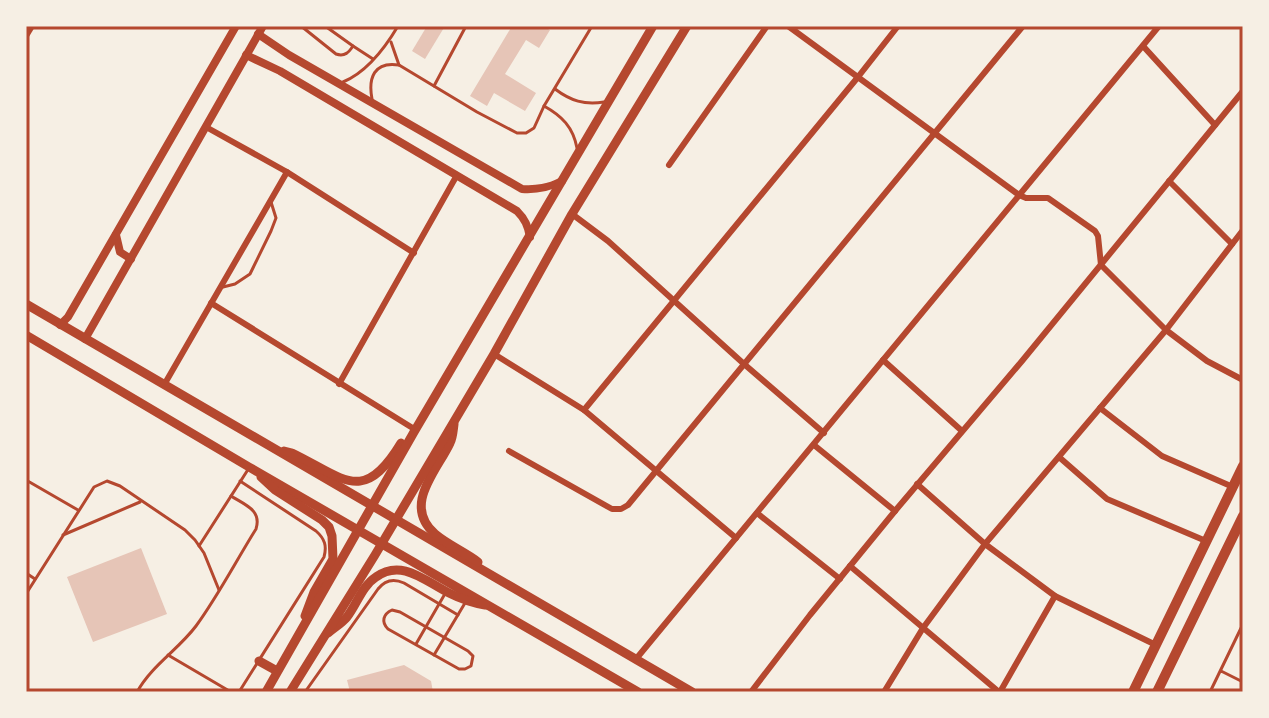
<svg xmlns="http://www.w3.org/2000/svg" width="1269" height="718" font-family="'Source Sans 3',sans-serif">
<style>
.building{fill:#e6c5b7}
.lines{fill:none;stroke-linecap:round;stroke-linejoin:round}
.service{stroke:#b5482f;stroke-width:3}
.minor{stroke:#b5482f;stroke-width:6}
.tertiary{stroke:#b5482f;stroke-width:8}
.secondary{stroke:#b5482f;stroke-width:9}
.trunk{stroke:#b5482f;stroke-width:10}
.neatline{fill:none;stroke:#b5482f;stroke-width:3}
</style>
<rect width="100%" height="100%" fill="#f6efe4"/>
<g class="building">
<polygon points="427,26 445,26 425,59 412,51"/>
<polygon points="512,26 542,26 550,30 539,48 526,40 505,74 536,93 525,111 494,93 487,106 470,96"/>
<polygon points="141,548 167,614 93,642 67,577"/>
<polygon points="404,665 431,681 433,692 350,692 347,680"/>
</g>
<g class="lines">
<g class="service">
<path d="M301,26L336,54C345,57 349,52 353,46L325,26"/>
<polyline points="391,42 399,65"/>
<polyline points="353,46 373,59"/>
<path d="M343,82C367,72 385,48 398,26"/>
<polyline points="434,86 466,26"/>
<path d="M555,89C571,101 584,105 604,102"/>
<path d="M372,99C368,78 374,61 399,65L477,112L517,133H526L534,128L544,106L592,26"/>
<path d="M544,106C562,116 573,127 577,148"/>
<polyline points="223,287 235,284 250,274 271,231 276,218 271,202"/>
<polyline points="26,480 78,510"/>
<polyline points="63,535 140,502"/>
<polyline points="199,546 249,468"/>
<polyline points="26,573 35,579"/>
<polyline points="26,594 94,487 107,481 120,486 185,530 195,540 204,553 219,590"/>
<path d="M392,610L400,612L468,651L473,656L471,666L465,669H459L388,629C381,622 383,614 392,610Z"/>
<polyline points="416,644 446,592"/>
<polyline points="168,655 231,692"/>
<polyline points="434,655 465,603"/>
<polyline points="1221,671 1243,682"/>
<path d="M137,692C152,665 178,650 196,626C218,596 236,561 256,529C262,510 245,505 231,496"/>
<path d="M239,692L324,557C327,546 325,539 316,531L240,481"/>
<path d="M305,692L378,589C385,580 393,578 404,583L458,615"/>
<polyline points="1210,692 1243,624"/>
</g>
<g class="minor">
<polyline points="788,26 1019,195 1026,198 1048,198 1095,231 1098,236 1101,265 1166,330 1207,361 1243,380"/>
<polyline points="26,36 32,26"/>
<polyline points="1143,46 1215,125"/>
<polyline points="206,127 287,172 414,253"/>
<polyline points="669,165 767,26"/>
<polyline points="1169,181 1232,244"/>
<polyline points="572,214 608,241 744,364 824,433"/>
<polyline points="211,303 411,427"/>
<polyline points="494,354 584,410 736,538"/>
<polyline points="883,360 962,431"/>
<polyline points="339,384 457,175"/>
<polyline points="164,385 287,172"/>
<polyline points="1100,408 1162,456 1233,487"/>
<polyline points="584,410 858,77 898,26"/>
<polyline points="814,445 895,511"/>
<polyline points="509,451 612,509 621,509 628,505 1023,26"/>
<polyline points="1059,457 1107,499 1206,541"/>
<polyline points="917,484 985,544 1055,596 1156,645"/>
<polyline points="757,513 840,579"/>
<polyline points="850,566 999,692"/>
<polyline points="636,659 1159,26"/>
<polyline points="751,692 810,615 895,511 1022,361 1243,91"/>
<polyline points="884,692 923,628 985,544 1166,330 1243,230"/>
<polyline points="1000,692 1055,596"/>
</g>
<g class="tertiary">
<path d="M258,34L289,55L522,189C537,190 548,188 562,181"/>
<path d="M246,55L280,71L517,211C525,219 528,226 530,237"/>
<polyline points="116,235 120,252 131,259"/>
<polyline points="60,325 68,317 236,26"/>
<polyline points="85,339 263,26"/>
</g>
<g class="secondary">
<polyline points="26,304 692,692"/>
<polyline points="26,335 249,467 638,692"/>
<path d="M454,424C453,431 453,437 450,443C437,471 402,505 435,534C448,545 465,552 478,562"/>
<path d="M284,451L292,453C344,478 363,506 401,443"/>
<polyline points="261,477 275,490 322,520 329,527 332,536 333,559 314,592 305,616"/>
<path d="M328,633C334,628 342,623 347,617C357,604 362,586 376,577C402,558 426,582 449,593C461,599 472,603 485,605"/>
<polyline points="259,661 277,671"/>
<polyline points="266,692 414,432 653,26"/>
<polyline points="290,692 375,555 494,354 572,214 687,26"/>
</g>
<g class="trunk">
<polyline points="1133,692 1243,466"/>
<polyline points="1157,692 1243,516"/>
</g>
</g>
<rect width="1269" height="718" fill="none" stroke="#f6efe4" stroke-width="56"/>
<rect x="28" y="28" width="1213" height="662" class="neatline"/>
</svg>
